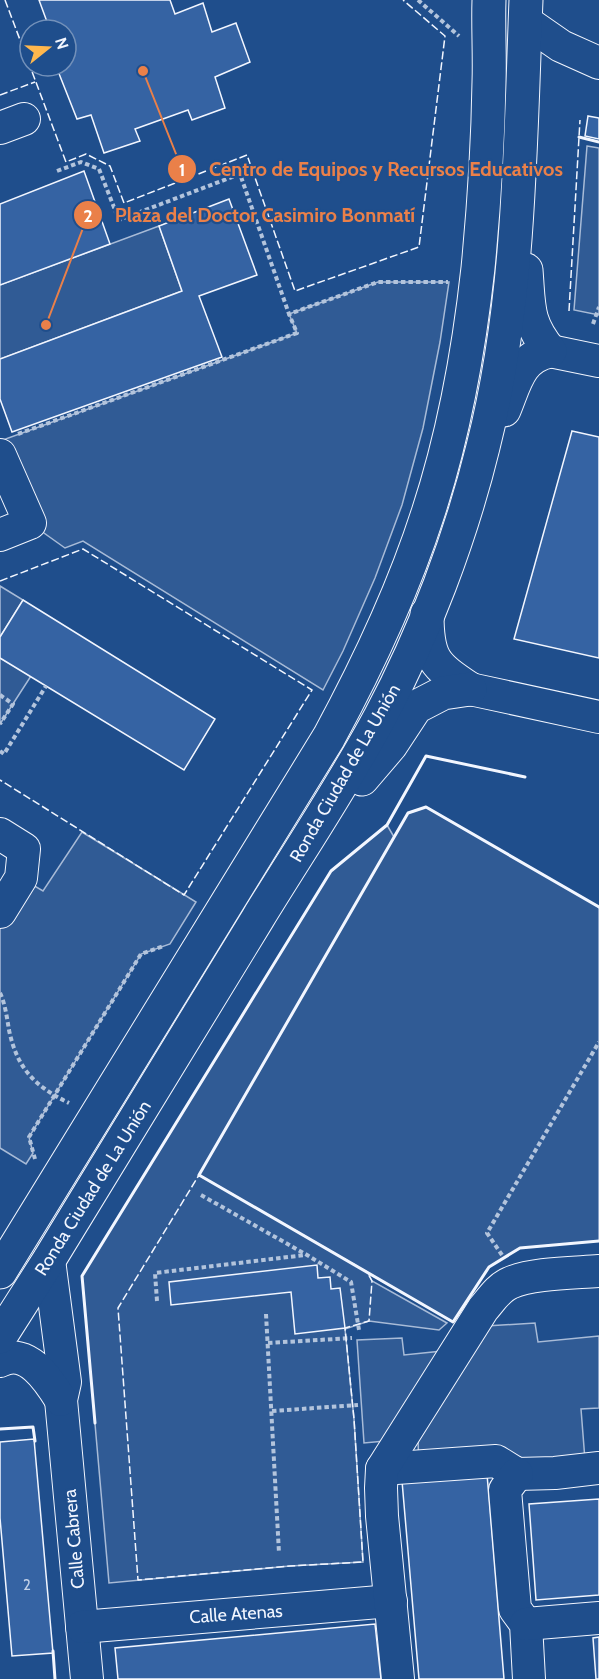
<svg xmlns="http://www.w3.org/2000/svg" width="599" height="1679" font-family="Cabin,sans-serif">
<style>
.built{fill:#305b95;stroke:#a8bbd7;stroke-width:1.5}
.building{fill:#3563a3;stroke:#f2f6ff;stroke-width:1.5}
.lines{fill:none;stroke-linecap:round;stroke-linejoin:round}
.minor-casing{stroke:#f2f6ff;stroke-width:34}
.major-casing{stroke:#f2f6ff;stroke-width:35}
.path{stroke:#b3c4dc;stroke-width:4;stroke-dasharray:4.5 3;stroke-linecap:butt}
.minor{stroke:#1f4e8c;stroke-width:32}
.major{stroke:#1f4e8c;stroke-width:33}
.fence{stroke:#f2f6ff;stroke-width:1.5;stroke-dasharray:8 3;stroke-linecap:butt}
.wall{stroke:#f2f6ff;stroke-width:3}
.labels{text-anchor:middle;stroke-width:4.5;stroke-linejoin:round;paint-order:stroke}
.number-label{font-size:15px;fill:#c3d1e8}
.street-label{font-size:18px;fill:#f2f6ff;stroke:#1f4e8c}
.leader{fill:none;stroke:#ea8049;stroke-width:2}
.callout-dot{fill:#ea8049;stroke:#1f4e8c;stroke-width:2}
.mark-label{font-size:18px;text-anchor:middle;font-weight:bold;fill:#fff}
.callout-label{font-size:20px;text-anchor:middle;font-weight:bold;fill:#ea8049;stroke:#1f4e8c;stroke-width:4.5;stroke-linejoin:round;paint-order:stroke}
</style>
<rect width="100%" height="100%" fill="#1f4e8c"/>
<g class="built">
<polygon points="587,146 599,148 599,315 574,310"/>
<polygon points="159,226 182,291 0,359 0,285"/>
<polygon points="378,282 449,282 440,342 423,428 402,505 375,578 343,651 323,690 83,541 65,548 30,523 0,441 297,333 289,314"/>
<polygon points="0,586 23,600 0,637"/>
<polygon points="0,658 31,676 0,724"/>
<polygon points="426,807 599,907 599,1241 520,1248 489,1267 453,1322 368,1273 372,1281 447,1323 439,1330 369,1321 345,1329 354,1419 363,1562 290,1566 109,1583 82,1276 331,871 387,825 394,837 408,813"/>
<polygon points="82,832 196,902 170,944 141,954 29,1137 33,1153 26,1164 0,1148 0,912 21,878 43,891"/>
<polygon points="535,1323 538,1342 599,1336 599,1408 581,1409 585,1460 419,1474 418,1438 486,1326"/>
<polygon points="402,1338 404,1355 443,1351 385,1441 364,1443 357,1340"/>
</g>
<g class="building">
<polygon points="39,0 170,0 175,14 203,3 212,32 236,23 250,62 215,77 225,108 192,120 188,110 135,129 140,141 104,153 91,115 77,119 56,66 66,66 66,30 50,30"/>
<polygon points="588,116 599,118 599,139 585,136"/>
<polygon points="84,171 110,244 0,285 0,204"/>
<polygon points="229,199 257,275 199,296 222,357 12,432 0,399 0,359 182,291 159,226"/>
<polygon points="572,431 599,437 599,658 514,639"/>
<polygon points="23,600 215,719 184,770 0,658 0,637"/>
<polygon points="317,1265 318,1278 330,1277 331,1289 340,1288 345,1328 295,1334 291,1292 171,1305 169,1282"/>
<polygon points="34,1439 53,1653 12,1656 0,1518 0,1442"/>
<polygon points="487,1474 504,1679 419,1679 402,1481"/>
<polygon points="599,1499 599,1595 536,1600 529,1504"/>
<polygon points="375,1624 381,1679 118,1679 115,1648"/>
<polygon points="599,1637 599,1679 596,1679 593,1638"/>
</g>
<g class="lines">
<defs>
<g id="minor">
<polyline points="525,21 561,46 599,63"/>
<polyline points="0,128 24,119"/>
<polyline points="550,351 599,361"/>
<polyline points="0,455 30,523 0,535"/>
<polyline points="470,689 599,717"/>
<polyline points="0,834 24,849 21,878 0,912"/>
<polyline points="49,1260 65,1382 61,1400 87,1679"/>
<path d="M0,1361C27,1347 48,1379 61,1400"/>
<polyline points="382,1469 496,1461 517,1474 555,1473 599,1468"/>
<polyline points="517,1474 505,1490 515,1609 526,1624 529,1679"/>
<polyline points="526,1624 599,1618"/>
<polyline points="82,1627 391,1601"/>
<path d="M398,1679L382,1516L381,1488L382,1469L483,1309C491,1300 498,1288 510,1283C531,1273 575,1273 599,1271"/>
</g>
<g id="major">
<path d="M504,410C515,384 519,357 550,351C526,322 529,306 526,270"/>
<path d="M427,614C427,659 434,665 470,689"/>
<polyline points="362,779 391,745 416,707 443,693 470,689"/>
<path d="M0,1272L329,737C368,665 403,591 428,513C454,434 469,350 478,268C484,206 488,144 489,82C490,55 488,27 489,0"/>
<path d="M0,1337L49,1260C119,1146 189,1032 258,918C299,851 343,786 380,717C424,635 461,537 483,447C520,301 520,149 526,0"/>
</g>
</defs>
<use href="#minor" class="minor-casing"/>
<use href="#major" class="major-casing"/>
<g class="path">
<polyline points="418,0 459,36"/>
<polyline points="57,171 81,162 99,169 119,220 240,174 289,314 378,282 448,282"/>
<polyline points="593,324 599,307"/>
<polyline points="18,434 297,333 289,314"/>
<polyline points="0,695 13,704 0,724"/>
<polyline points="0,751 4,754 46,686"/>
<path d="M0,993C5,1003 7,1018 9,1030C17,1068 34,1086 69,1103"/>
<polyline points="35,1159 29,1137 141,954 164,946"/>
<polyline points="201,1195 307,1255 351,1282 359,1330"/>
<polyline points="502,1255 487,1233 599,1042"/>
<polyline points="157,1301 155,1273 305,1255"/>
<polyline points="266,1314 279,1553"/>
<polyline points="268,1343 352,1338"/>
<polyline points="272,1411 358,1405"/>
</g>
<use href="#minor" class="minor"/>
<use href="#major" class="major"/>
<g class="fence">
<polyline points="5,0 66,162 86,154 110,166 124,203 247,155 295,291 419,247 445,36 403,0"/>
<polyline points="0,95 35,82"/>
<polyline points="569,311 580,120"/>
<polyline points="0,581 83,549 312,690 184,895 0,780"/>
<polygon points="199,1175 367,1272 372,1281 369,1321 345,1328 354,1419 363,1562 290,1566 138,1580 118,1308"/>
</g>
<g class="wall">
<polyline points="579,137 599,142"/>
<polyline points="599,907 426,807 408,813 199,1175 453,1322 489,1267 520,1248 599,1241"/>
<polyline points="95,1423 82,1276 331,871 387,825 426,756 525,777"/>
<polyline points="0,1429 33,1427 35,1441"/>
<polyline points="53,1651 55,1679"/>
</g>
</g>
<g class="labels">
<g class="number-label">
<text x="27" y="1590">2</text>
</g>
<g class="street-label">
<text transform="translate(345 773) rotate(-60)" y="6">Ronda Ciudad de La Unión</text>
<text transform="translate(93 1188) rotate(-58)" y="6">Ronda Ciudad de La Unión</text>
<text transform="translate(74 1539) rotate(-95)" y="6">Calle Cabrera</text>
<text transform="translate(236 1614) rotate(-4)" y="6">Calle Atenas</text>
</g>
</g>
<path class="leader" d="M143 71L182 169M46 325L88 215"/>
<g class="callout-dot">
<circle cx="143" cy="71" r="6"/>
<circle cx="46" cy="325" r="6"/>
<circle cx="182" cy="169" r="15"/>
<circle cx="88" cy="215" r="15"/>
</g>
<g class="mark-label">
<text x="182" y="176">1</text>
<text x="88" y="222">2</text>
</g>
<g class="callout-label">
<text x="386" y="176">Centro de Equipos y Recursos Educativos</text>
<text x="265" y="222">Plaza del Doctor Casimiro Bonmatí</text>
</g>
<g transform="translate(48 48) rotate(72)"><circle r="28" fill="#1f4e8c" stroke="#7391ba" stroke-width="1.5"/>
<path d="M0-4.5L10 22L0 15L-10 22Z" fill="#ffb74d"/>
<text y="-9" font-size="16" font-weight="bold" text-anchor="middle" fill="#f2f6ff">N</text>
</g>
</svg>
